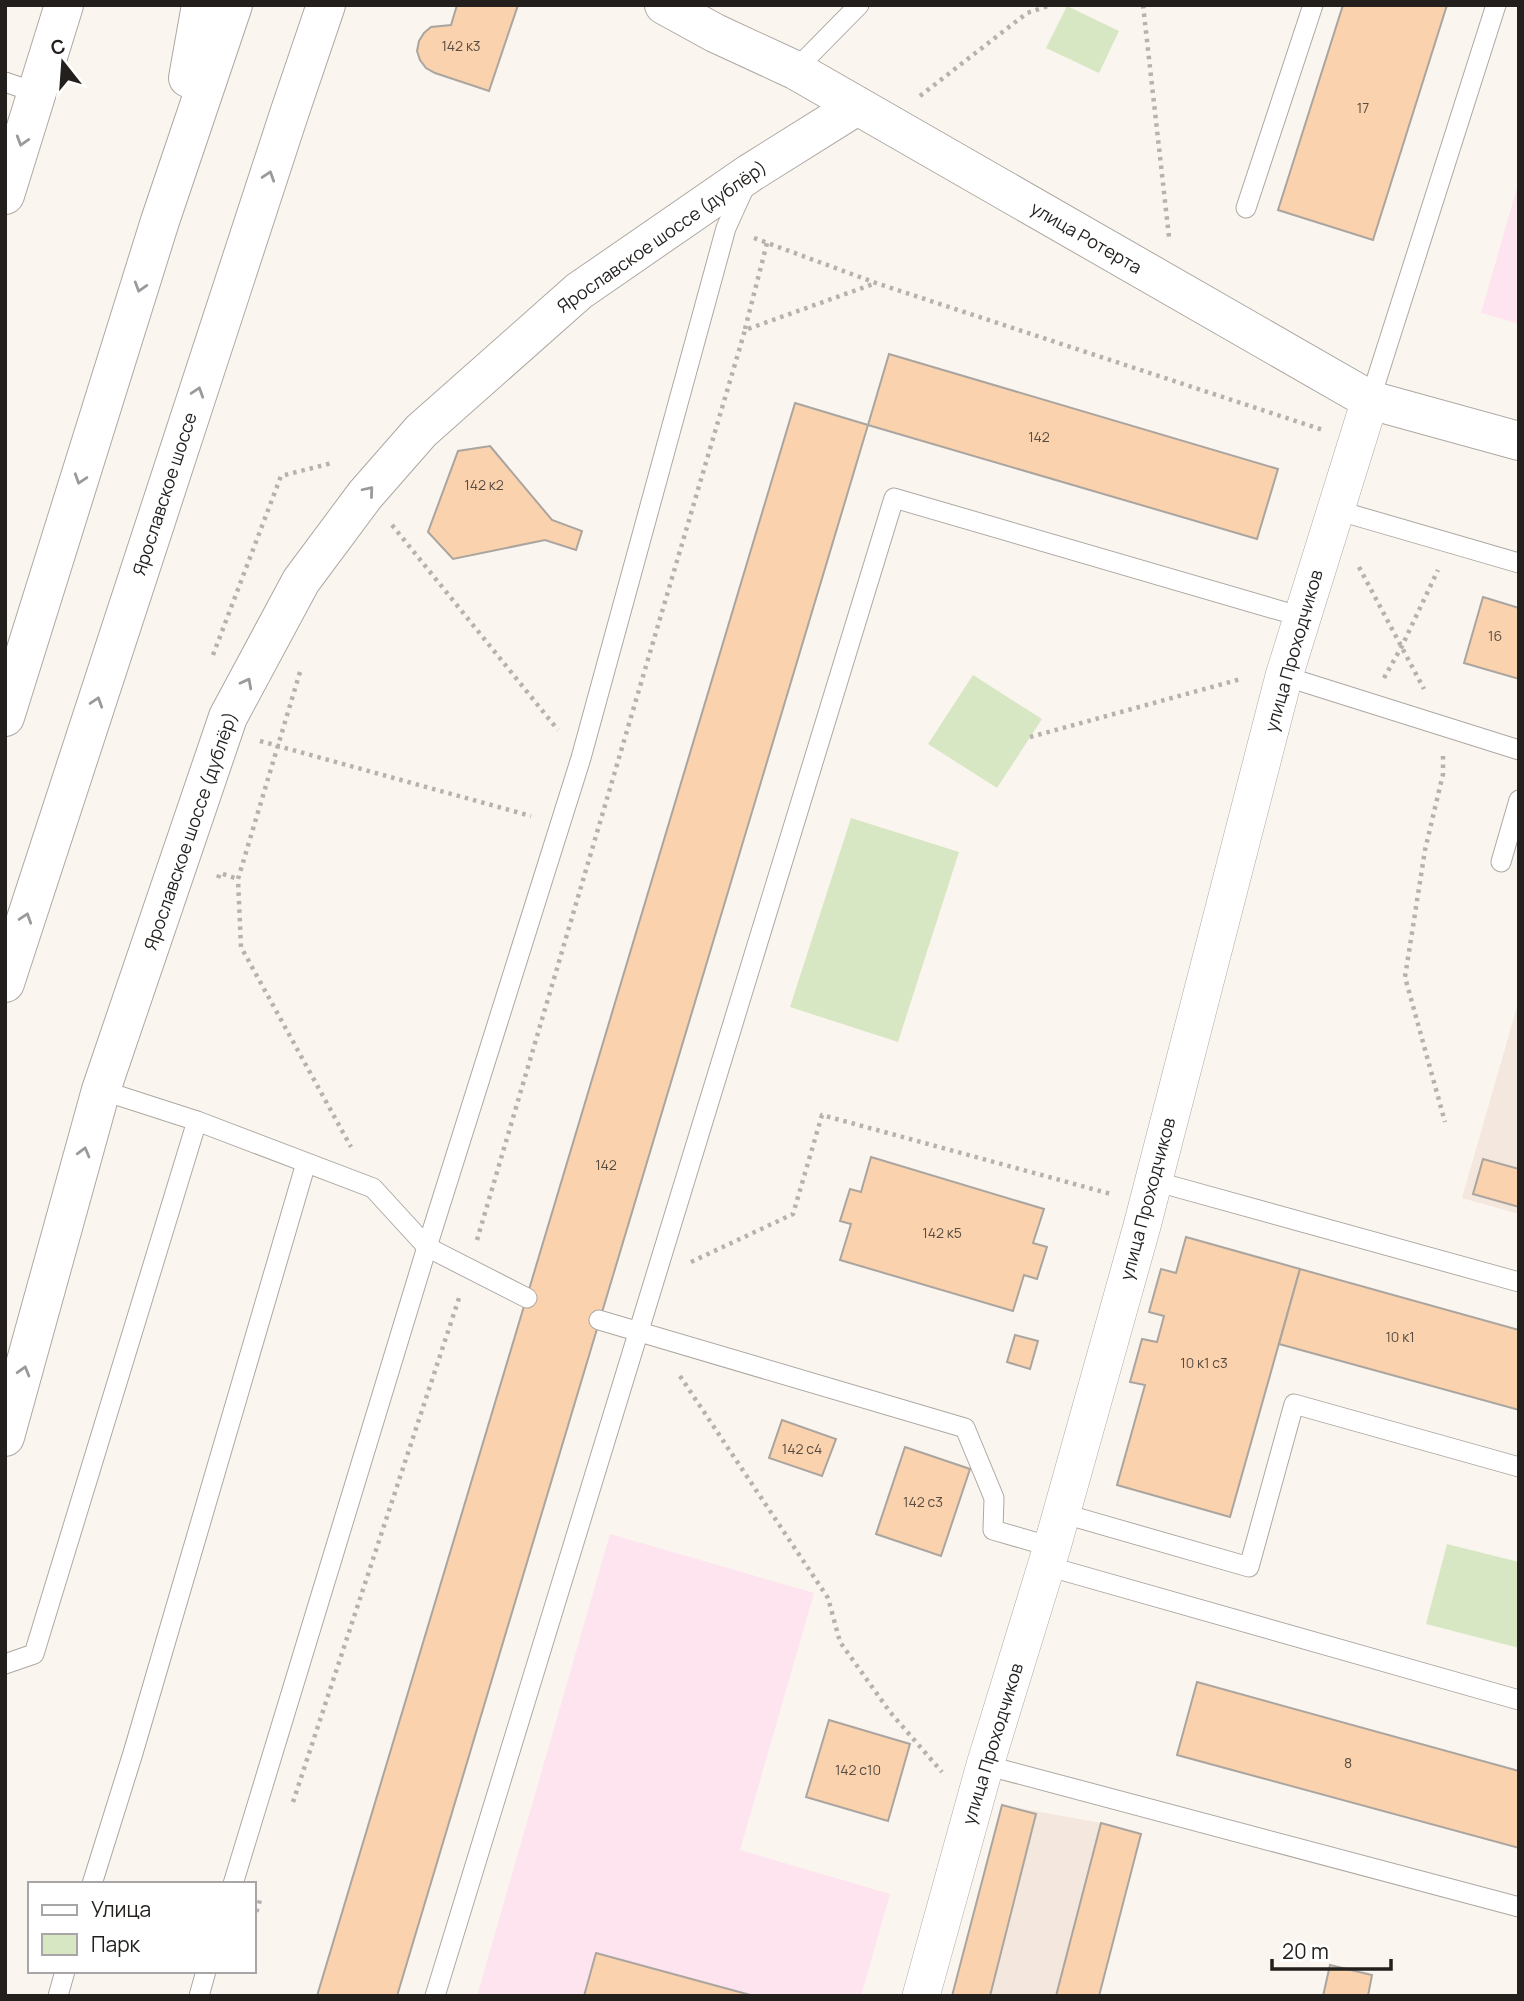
<svg xmlns="http://www.w3.org/2000/svg" width="1524" height="2001" font-family="Manrope,sans-serif">
<style>
.built{fill:#f4e7dd}
.education{fill:#fde4ef}
.green{fill:#d8e7c3}
.building{fill:#fad2ae;stroke:#aba5a0;stroke-width:2}
.lines{fill:none;stroke-linecap:round;stroke-linejoin:round}
.lane-casing{stroke:#aea8a3;stroke-width:21}
.street-casing{stroke:#aea8a3;stroke-width:38}
.secondary-casing{stroke:#aea8a3;stroke-width:40}
.primary-casing{stroke:#aea8a3;stroke-width:40}
.path{stroke:#b7b2ad;stroke-width:4.5;stroke-dasharray:3.5 5;stroke-linecap:butt}
.lane{stroke:#fff;stroke-width:19}
.street{stroke:#fff;stroke-width:37}
.secondary{stroke:#fff;stroke-width:38}
.primary{stroke:#fff;stroke-width:38}
.oneway{stroke:#9c9a99}
.labels{text-anchor:middle;stroke-width:5;stroke-linejoin:round;paint-order:stroke}
.number-label{font-size:14px;fill:#584c41}
.street-label{font-size:18px;fill:#221f1d;stroke:#fff}
</style>
<rect width="100%" height="100%" fill="#fbf5ef"/>
<g class="built">
<polygon points="1519,1000 1519,1214 1462,1198"/>
<polygon points="1002,1805 1101,1823 1141,1834 1099,1996 952,1996"/>
</g>
<g class="education">
<polygon points="1519,181 1519,324 1481,313"/>
<polygon points="610,1534 814,1593 740,1850 890,1894 861,1996 477,1996"/>
</g>
<g class="green">
<polygon points="1067,6 1119,31 1099,73 1046,48"/>
<polygon points="973,675 1042,719 997,788 928,744"/>
<polygon points="851,818 959,852 898,1042 790,1007"/>
<polygon points="1447,1544 1519,1562 1519,1648 1426,1624"/>
</g>
<g class="building">
<polygon points="457,5 518,5 489,91 435,73 426,68 420,60 417,51 419,41 424,33 431,27 451,25"/>
<polygon points="1343,5 1447,5 1373,240 1278,210"/>
<polygon points="889,354 1278,469 1257,539 868,425"/>
<polygon points="795,403 868,425 397,1996 317,1996"/>
<polygon points="490,446 552,520 582,531 576,550 545,540 453,559 428,532 458,451"/>
<polygon points="1483,597 1519,608 1519,679 1464,663"/>
<polygon points="871,1157 1044,1209 1033,1243 1047,1247 1037,1279 1024,1275 1013,1311 840,1260 851,1224 840,1221 850,1189 861,1192"/>
<polygon points="1483,1159 1519,1169 1519,1207 1473,1194"/>
<polygon points="1186,1237 1300,1269 1230,1517 1117,1485 1145,1385 1130,1382 1142,1339 1157,1342 1164,1316 1149,1312 1161,1269 1176,1273"/>
<polygon points="1300,1269 1519,1330 1519,1410 1279,1344"/>
<polygon points="1015,1335 1038,1341 1030,1369 1007,1362"/>
<polygon points="782,1420 836,1439 822,1476 769,1458"/>
<polygon points="905,1447 970,1469 941,1556 876,1534"/>
<polygon points="1197,1682 1519,1771 1519,1848 1177,1755"/>
<polygon points="829,1720 910,1744 888,1821 806,1797"/>
<polygon points="1002,1805 1036,1814 990,1996 952,1996"/>
<polygon points="1101,1823 1141,1834 1099,1996 1056,1996"/>
<polygon points="596,1953 754,1996 584,1996"/>
<polygon points="1330,1965 1372,1975 1368,1996 1323,1996"/>
</g>
<g class="lines">
<defs>
<g id="lane">
<polyline points="795,70 859,5"/>
<polyline points="5,82 37,93"/>
<polyline points="1246,208 1313,5"/>
<polyline points="1370,400 1496,5"/>
<polyline points="1336,510 1519,563"/>
<polyline points="1284,676 1519,750"/>
<polyline points="1501,862 1519,800"/>
<polyline points="101,1090 197,1121 373,1188 427,1247 527,1298"/>
<polyline points="1154,1181 1519,1282"/>
<polyline points="599,1320 965,1428 994,1498 993,1530 1052,1547"/>
<polyline points="1061,1513 1249,1567 1294,1404 1519,1467"/>
<polyline points="1047,1566 1519,1700"/>
<polyline points="5,1664 34,1654 197,1121"/>
<polyline points="985,1765 1519,1907"/>
<polyline points="92,1884 133,1753 306,1163"/>
<polyline points="233,1884 427,1247 581,758 726,228 746,184"/>
<polyline points="58,1996 65,1971"/>
<polyline points="199,1996 206,1971"/>
<polyline points="435,1996 894,498 1302,617"/>
</g>
<polyline id="street" points="921,1996 985,1765 1052,1547 1142,1226 1284,676 1370,400"/>
<g id="secondary">
<polyline points="664,5 715,33 795,70 1370,400 1519,441"/>
<polyline points="5,195 64,5"/>
<polyline points="5,1437 101,1090 228,717 301,581 365,495 421,431 579,291 750,173 857,106"/>
</g>
<g id="primary">
<polyline points="188,78 201,5"/>
<polyline points="5,717 160,221 233,5"/>
<polyline points="5,983 289,114 326,5"/>
</g>
</defs>
<use href="#lane" class="lane-casing"/>
<use href="#street" class="street-casing"/>
<use href="#secondary" class="secondary-casing"/>
<use href="#primary" class="primary-casing"/>
<g class="path">
<polyline points="1143,5 1169,237"/>
<polyline points="920,96 1027,13 1051,5"/>
<polyline points="754,238 876,283 1323,430"/>
<polyline points="745,329 767,243"/>
<polyline points="392,525 558,730"/>
<polyline points="1359,567 1424,689"/>
<polyline points="213,655 281,476 332,463"/>
<polyline points="300,672 238,879 241,947 351,1147"/>
<polyline points="1384,678 1402,646 1438,570"/>
<polyline points="1030,737 1241,679"/>
<polyline points="260,741 531,816"/>
<polyline points="1443,756 1443,774 1425,850 1405,977 1445,1122"/>
<polyline points="218,878 220,873 238,879"/>
<polyline points="477,1240 745,330 876,283"/>
<polyline points="691,1262 793,1214 822,1115 1111,1194"/>
<polyline points="680,1376 828,1598 840,1642 890,1712 942,1772"/>
<polyline points="293,1802 460,1295"/>
<polyline points="254,1920 260,1900"/>
</g>
<use href="#lane" class="lane"/>
<use href="#street" class="street"/>
<use href="#secondary" class="secondary"/>
<use href="#primary" class="primary"/>
</g>
<defs><path id="oneway-chevron" d="M-2-3.5L2.5 0L-2 3.5" fill="none" stroke-width="1.6" stroke-linecap="round" stroke-linejoin="round" transform="scale(1.75)"/></defs>
<g class="oneway">
<use href="#oneway-chevron" transform="translate(22 141) rotate(107)"/>
<use href="#oneway-chevron" transform="translate(269 176) rotate(-72)"/>
<use href="#oneway-chevron" transform="translate(140 287) rotate(107)"/>
<use href="#oneway-chevron" transform="translate(198 392) rotate(-72)"/>
<use href="#oneway-chevron" transform="translate(80 479) rotate(108)"/>
<use href="#oneway-chevron" transform="translate(369 491) rotate(-50)"/>
<use href="#oneway-chevron" transform="translate(247 683) rotate(-62)"/>
<use href="#oneway-chevron" transform="translate(97 702) rotate(-72)"/>
<use href="#oneway-chevron" transform="translate(26 918) rotate(-72)"/>
<use href="#oneway-chevron" transform="translate(84 1152) rotate(-75)"/>
<use href="#oneway-chevron" transform="translate(24 1371) rotate(-74)"/>
</g>
<g class="labels">
<g class="number-label">
<text x="461" y="51">142 к3</text>
<text x="1363" y="113">17</text>
<text x="1039" y="442">142</text>
<text x="484" y="490">142 к2</text>
<text x="1495" y="641">16</text>
<text x="606" y="1170">142</text>
<text x="942" y="1238">142 к5</text>
<text x="1400" y="1342">10 к1</text>
<text x="1204" y="1368">10 к1 с3</text>
<text x="802" y="1454">142 с4</text>
<text x="923" y="1507">142 с3</text>
<text x="1348" y="1768">8</text>
<text x="858" y="1775">142 с10</text>
</g>
<g class="street-label">
<text transform="translate(662 237) rotate(-35)" y="6">Ярославское шоссе (дублёр)</text>
<text transform="translate(1086 238) rotate(30)" y="6">улица Ротерта</text>
<text transform="translate(165 494) rotate(-72)" y="6">Ярославское шоссе</text>
<text transform="translate(1294 651) rotate(-74)" y="6">улица Проходчиков</text>
<text transform="translate(191 831) rotate(-71)" y="6">Ярославское шоссе (дублёр)</text>
<text transform="translate(1148 1199) rotate(-75)" y="6">улица Проходчиков</text>
<text transform="translate(993 1744) rotate(-73)" y="6">улица Проходчиков</text>
</g>
</g>
<rect width="1524" height="2001" fill="none" stroke="#221f1d" stroke-width="14"/>
<rect x="28" y="1882" width="228" height="91" fill="#ffffff" stroke="#a7a5a5" stroke-width="2"/>
<rect x="42" y="1905" width="35" height="10" fill="#ffffff" stroke="#a7a5a5" stroke-width="2"/>
<text x="91" y="1917" font-size="21" fill="#221f1d">Улица</text>
<rect x="42" y="1934" width="35" height="21" fill="#d8e7c3" stroke="#a7a5a5" stroke-width="2"/>
<text x="91" y="1952" font-size="21" fill="#221f1d">Парк</text>
<g transform="translate(63 63) rotate(343)" stroke="#ffffff" stroke-width="5" paint-order="stroke">
<path d="M0-5L12 26L0 18L-12 26Z" fill="#221f1d"/>
<text y="-10" font-size="19" font-weight="bold" text-anchor="middle" fill="#221f1d">С</text>
</g>
<path d="M1272 1959v10h119v-10" fill="none" stroke="#221f1d" stroke-width="3.5"/>
<text x="1282" y="1959" font-size="21" fill="#221f1d" stroke="#ffffff" stroke-width="5" paint-order="stroke">20 m</text>
</svg>
